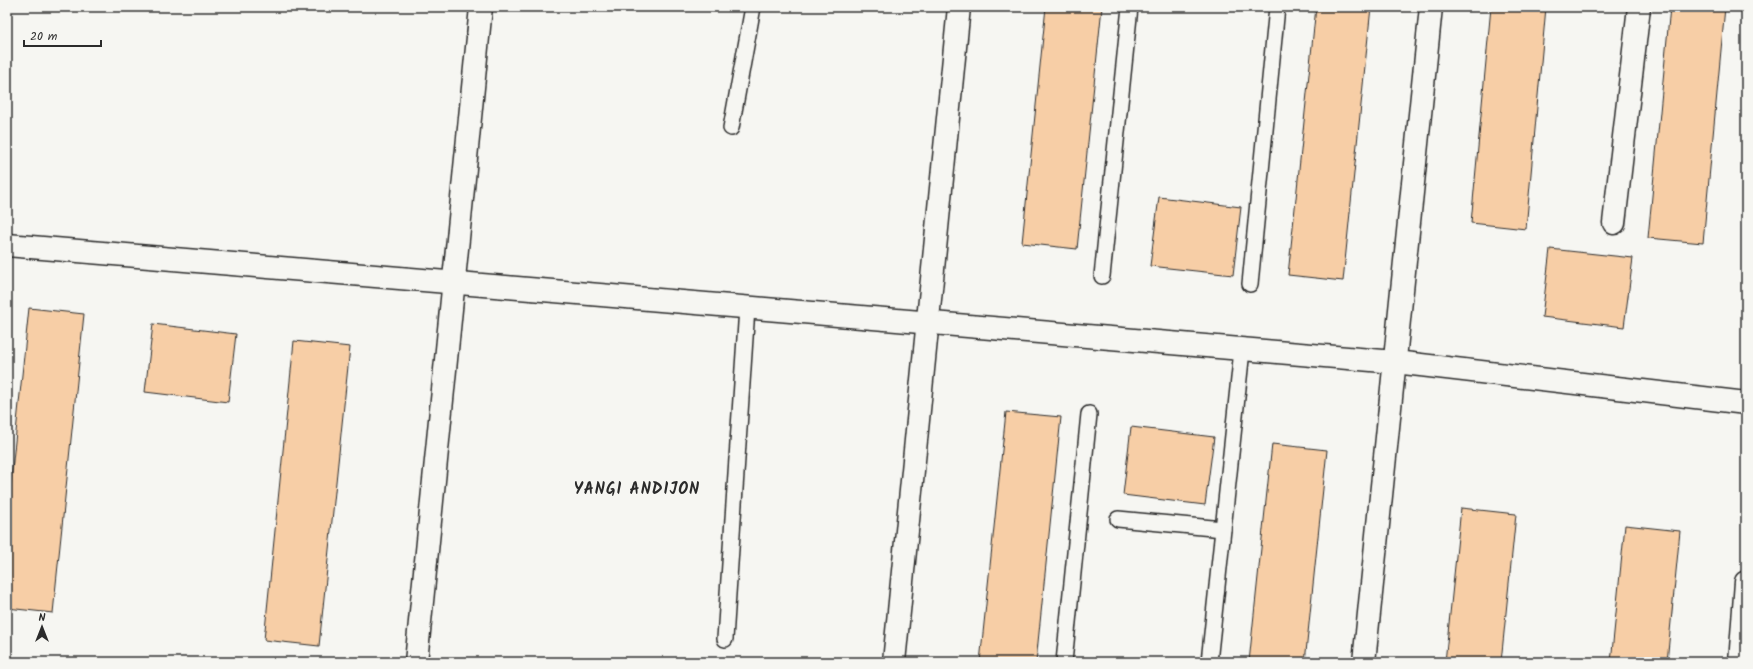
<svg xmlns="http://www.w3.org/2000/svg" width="1753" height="669" font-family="Kalam,sans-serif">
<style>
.building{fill:#f7cea6;stroke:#2b2b2b}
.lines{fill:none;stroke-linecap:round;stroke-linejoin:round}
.lane-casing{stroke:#2b2b2b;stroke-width:18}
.street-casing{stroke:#2b2b2b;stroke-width:25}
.lane{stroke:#f6f6f2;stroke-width:15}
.street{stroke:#f6f6f2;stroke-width:22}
.labels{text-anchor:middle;stroke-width:4;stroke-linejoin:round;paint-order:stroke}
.district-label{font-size:16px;font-weight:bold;letter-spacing:1px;fill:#2b2b2b;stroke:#f6f6f2}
</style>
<rect width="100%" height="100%" fill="#f6f6f2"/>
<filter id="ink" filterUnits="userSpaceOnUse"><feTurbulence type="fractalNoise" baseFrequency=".025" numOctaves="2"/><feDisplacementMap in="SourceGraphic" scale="8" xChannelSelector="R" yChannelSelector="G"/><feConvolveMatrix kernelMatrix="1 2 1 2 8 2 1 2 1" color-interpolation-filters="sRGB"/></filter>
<g filter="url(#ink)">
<g class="building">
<polygon points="1046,7 1102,7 1077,249 1022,243"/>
<polygon points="1316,7 1371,7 1343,281 1288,275"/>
<polygon points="1491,7 1546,7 1526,229 1471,223"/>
<polygon points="1670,7 1725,7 1703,243 1648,238"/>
<polygon points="1159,197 1241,207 1233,275 1150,266"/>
<polygon points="1550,249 1633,258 1624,327 1542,317"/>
<polygon points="29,308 84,314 53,613 7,608 7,518"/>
<polygon points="153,324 236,334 228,402 145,392"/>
<polygon points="294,341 350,347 319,646 264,640"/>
<polygon points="1006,412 1061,417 1036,662 980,662"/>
<polygon points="1131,427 1214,437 1205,505 1123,495"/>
<polygon points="1272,444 1327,450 1305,662 1249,662"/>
<polygon points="1461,508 1516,514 1501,662 1445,662"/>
<polygon points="1625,525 1680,531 1667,662 1611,662"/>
</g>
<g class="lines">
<defs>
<g id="lane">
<polyline points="731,128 753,7"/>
<polyline points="1102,276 1130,7"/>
<polyline points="1250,284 1277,7"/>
<polyline points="1118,519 1223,529"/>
<polyline points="725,639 747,308"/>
<polyline points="1064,662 1089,414"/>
<polyline points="1209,662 1242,350"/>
</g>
<g id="street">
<polyline points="1614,223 1639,7"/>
<polyline points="7,245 1395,362 1746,403"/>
<polyline points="416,662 481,7"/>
<polyline points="894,662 959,7"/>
<polyline points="1364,662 1431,7"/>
<polyline points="1740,662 1746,582"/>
</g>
</defs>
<use href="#lane" class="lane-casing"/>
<use href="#street" class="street-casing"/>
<use href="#lane" class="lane"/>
<use href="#street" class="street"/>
</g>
</g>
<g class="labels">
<g class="district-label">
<text x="637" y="494">YANGI ANDIJON</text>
</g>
</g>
<rect width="1753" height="669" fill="none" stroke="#f6f6f2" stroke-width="24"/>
<rect x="12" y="12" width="1729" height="645" fill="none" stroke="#2b2b2b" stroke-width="1.5" filter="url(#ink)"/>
<g transform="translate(42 627)" stroke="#f6f6f2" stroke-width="3" paint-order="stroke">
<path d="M0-3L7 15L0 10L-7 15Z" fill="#2b2b2b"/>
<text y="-6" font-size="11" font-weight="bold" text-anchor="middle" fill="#2b2b2b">N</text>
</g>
<path d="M24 40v6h77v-6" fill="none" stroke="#2b2b2b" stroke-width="2"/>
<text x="30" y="40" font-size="12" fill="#2b2b2b" stroke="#f6f6f2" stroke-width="3" paint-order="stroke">20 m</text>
</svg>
